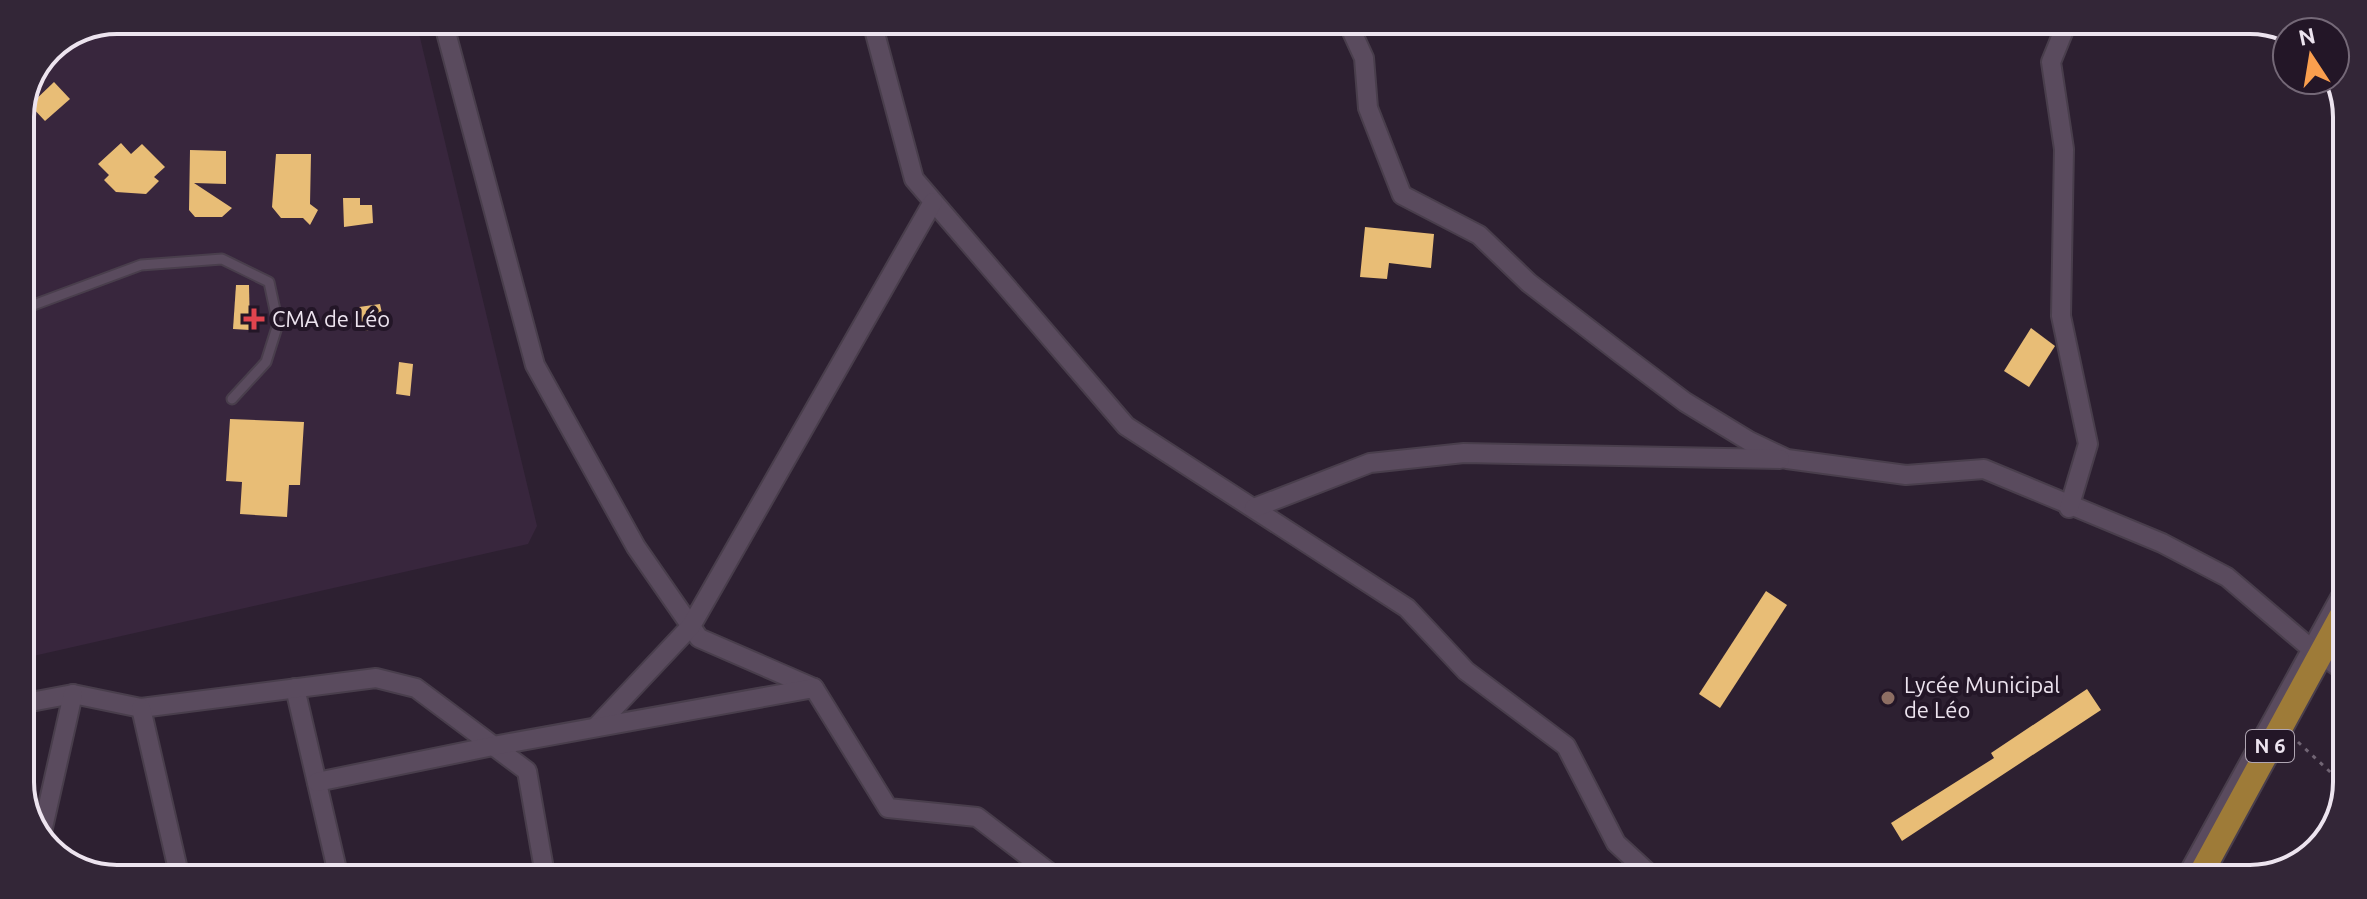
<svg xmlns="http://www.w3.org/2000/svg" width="2367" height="899" font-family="Ubuntu,sans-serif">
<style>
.built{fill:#38263d}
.building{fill:#e8bd76}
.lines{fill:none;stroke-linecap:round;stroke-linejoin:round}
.lane-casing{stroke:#493e4c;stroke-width:13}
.street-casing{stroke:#493e4c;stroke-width:22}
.primary-casing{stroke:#493e4c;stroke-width:28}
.path{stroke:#716574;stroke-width:3;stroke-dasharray:4 6;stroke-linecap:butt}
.lane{stroke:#5a4b5e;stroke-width:9}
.street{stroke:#5a4b5e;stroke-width:18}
.primary{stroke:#9e7b38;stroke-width:24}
.health-dot{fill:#e0444e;stroke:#231627;stroke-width:3}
.education-dot{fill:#8d6e63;stroke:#231627;stroke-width:3}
.labels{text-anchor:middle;stroke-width:8;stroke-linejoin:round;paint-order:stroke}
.shield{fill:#231627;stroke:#b0a6b3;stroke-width:2}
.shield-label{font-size:20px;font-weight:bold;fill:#ede4ef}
.poi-label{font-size:22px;fill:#ede4ef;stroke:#231627;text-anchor:start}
.rim{fill:none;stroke:#ede4ef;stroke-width:4}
</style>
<rect width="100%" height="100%" fill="#2d2031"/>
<polygon class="built" points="117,20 416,21 537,526 528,544 20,659 20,111 49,48"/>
<g class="building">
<polygon points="54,82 70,99 45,121 30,105"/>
<polygon points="121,143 131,154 142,144 165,167 154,177 159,181 146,194 116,192 104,180 109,175 98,164"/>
<polygon points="190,150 226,151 226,184 194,183 232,208 222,217 195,217 189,210"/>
<polygon points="276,154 311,154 310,204 318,210 310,225 303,218 281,218 272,207"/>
<polygon points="343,198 360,198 360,205 372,205 373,223 344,227"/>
<polygon points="1365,227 1434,234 1431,268 1389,263 1387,279 1360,277"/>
<polygon points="236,285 249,285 250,330 233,329"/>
<polygon points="380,304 385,327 363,331 359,307"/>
<polygon points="2031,328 2055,346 2029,387 2004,371"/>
<polygon points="399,362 413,364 410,396 396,394"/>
<polygon points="230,419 304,422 300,485 289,485 287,517 240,514 242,482 226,481"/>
<polygon points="1766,591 1787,605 1720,708 1699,694"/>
<polygon points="2087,689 2101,710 1902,841 1891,823 1994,758 1991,753"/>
</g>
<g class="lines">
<defs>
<g id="lane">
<polyline points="20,310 141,265 222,259 269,282 278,324 266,362 232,399"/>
<polyline points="2180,879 2343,583"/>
</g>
<g id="street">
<polyline points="443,21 535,365 636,547 699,638 814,688"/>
<polyline points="872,22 914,179 1126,426 1407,608 1466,671 1566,746 1616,843 1654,878"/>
<polyline points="1348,23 1364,58 1368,108 1402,195 1479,235 1529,283 1620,353 1685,402 1749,441 1787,459 1906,475 1984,469 2162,543 2227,577 2308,646 2343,670"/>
<polyline points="2066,25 2051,62 2064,149 2061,316 2088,444 2069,508"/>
<polyline points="1254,508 1370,463 1464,453 1780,459"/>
<polyline points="295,688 338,874"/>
<polyline points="20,704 73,694 141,708 376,678 416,688 527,771 545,875"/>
<polyline points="141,708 179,874"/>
<polyline points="596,727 691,626 933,202"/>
<polyline points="317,782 493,746 814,688 888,808 977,817 1054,876"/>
<polyline points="40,841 73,694"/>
</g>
<polyline id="primary" points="2198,879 2343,613"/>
</defs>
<use href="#lane" class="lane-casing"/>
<use href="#street" class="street-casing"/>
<use href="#primary" class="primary-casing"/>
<polyline class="path" points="2298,742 2342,783"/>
<use href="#lane" class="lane"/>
<use href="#street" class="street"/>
<use href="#primary" class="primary"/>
</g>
<path class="health-dot" d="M250 307h8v8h8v8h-8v8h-8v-8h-8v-8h8z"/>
<circle class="education-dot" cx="1888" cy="698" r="8"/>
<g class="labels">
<rect class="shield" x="2246" y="730" width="48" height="32" rx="6"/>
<g class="shield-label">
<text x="2270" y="753">N 6</text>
</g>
<g class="poi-label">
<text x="272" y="327">CMA de Léo</text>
<text x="1904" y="693">Lycée Municipal<tspan x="1904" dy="25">de Léo</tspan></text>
</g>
</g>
<path d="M0 0H2367V899H0ZM117 34H2250A83 83 0 0 1 2333 117V782A83 83 0 0 1 2250 865H117A83 83 0 0 1 34 782V117A83 83 0 0 1 117 34Z" fill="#332637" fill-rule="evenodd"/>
<path class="rim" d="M117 34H2250A83 83 0 0 1 2333 117V782A83 83 0 0 1 2250 865H117A83 83 0 0 1 34 782V117A83 83 0 0 1 117 34Z"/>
<g transform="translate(2311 56) rotate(348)"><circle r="38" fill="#231627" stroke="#746877" stroke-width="2"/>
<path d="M0-6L14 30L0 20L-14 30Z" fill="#fa9f4e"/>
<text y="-12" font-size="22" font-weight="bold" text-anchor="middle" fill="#ede4ef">N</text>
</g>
</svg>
